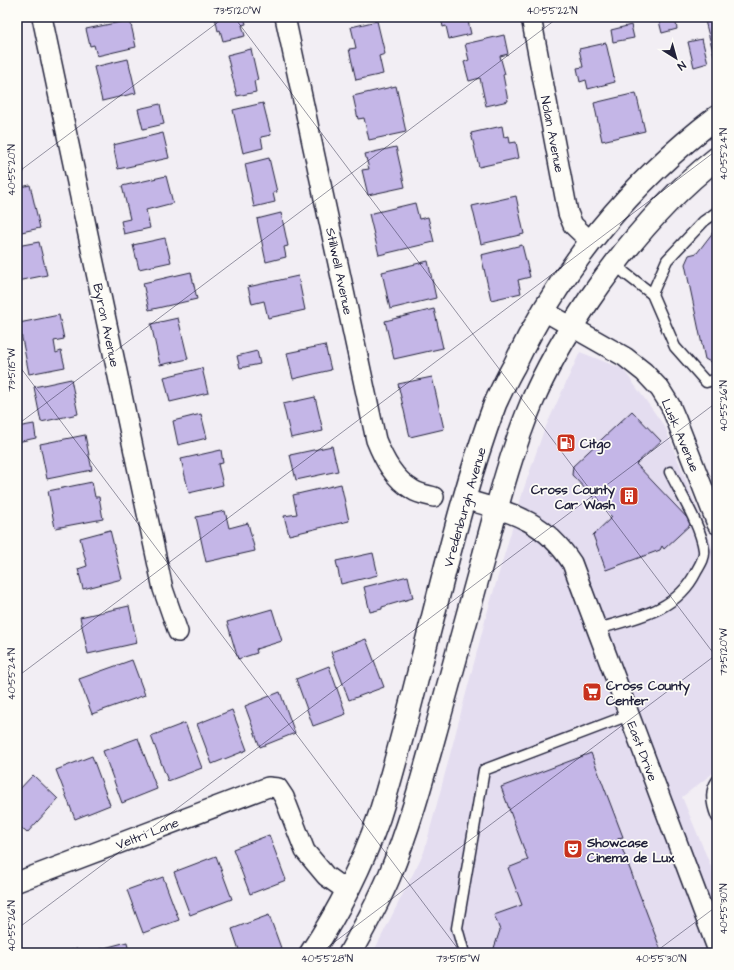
<svg xmlns="http://www.w3.org/2000/svg" width="734" height="970" font-family="'Architects Daughter',sans-serif">
<style>
.built{fill:#e4ddf0}
.building{fill:#c4b6e7;stroke:#22223b}
.lines{fill:none;stroke-linecap:round;stroke-linejoin:round}
.lane-casing{stroke:#22223b;stroke-width:13}
.street-casing{stroke:#22223b;stroke-width:22}
.secondary-casing{stroke:#22223b;stroke-width:25}
.lane{stroke:#fdfcf7;stroke-width:10}
.street{stroke:#fdfcf7;stroke-width:19}
.secondary{stroke:#fdfcf7;stroke-width:22}
.ticks{fill:none;stroke:#22223b;stroke-width:1;stroke-opacity:0.45}
.labels{text-anchor:middle;stroke-width:3.5;stroke-linejoin:round;paint-order:stroke}
.street-label{font-size:13px;fill:#22223b;stroke:#fdfcf7}
.poi-label{font-size:13px;font-weight:bold;fill:#22223b;stroke:#fdfcf7;text-anchor:start}
.neatline{fill:none;stroke:#22223b;stroke-width:1.5}
.ticks-label{font-size:10px;text-anchor:middle;fill:#22223b}
</style>
<rect width="100%" height="100%" fill="#f2eef4"/>
<filter id="ink" filterUnits="userSpaceOnUse"><feTurbulence type="fractalNoise" baseFrequency=".025" numOctaves="2"/><feDisplacementMap in="SourceGraphic" scale="8" xChannelSelector="R" yChannelSelector="G"/><feConvolveMatrix kernelMatrix="1 2 1 2 8 2 1 2 1" color-interpolation-filters="sRGB"/></filter>
<g filter="url(#ink)">
<polygon class="built" points="580,352 623,369 665,427 717,559 717,770 682,797 717,881 717,953 373,953 424,852 447,766 486,617 524,488 543,433"/>
<g class="building">
<polygon points="215,17 244,17 246,24 242,25 245,36 223,41 220,30 218,31"/>
<polygon points="441,17 485,17 468,21 471,34 449,39 446,26 443,27"/>
<polygon points="658,17 675,17 677,29 662,33"/>
<polygon points="704,17 717,17 717,54 714,55"/>
<polygon points="130,20 136,47 97,56 94,45 90,46 86,29"/>
<polygon points="377,21 385,54 379,56 383,74 356,80 349,49 356,48 351,27"/>
<polygon points="631,25 634,38 613,42 611,30"/>
<polygon points="504,35 508,54 500,56 505,74 503,75 508,101 486,106 480,78 469,81 464,62 469,60 465,44"/>
<polygon points="702,39 708,63 694,67 688,42"/>
<polygon points="606,43 615,82 588,89 586,80 580,82 577,68 583,67 579,49"/>
<polygon points="251,49 258,80 254,81 256,92 237,96 227,55"/>
<polygon points="128,59 136,93 102,101 94,67"/>
<polygon points="396,86 406,132 369,140 364,118 358,119 353,96"/>
<polygon points="636,93 645,131 602,141 594,103"/>
<polygon points="263,103 271,135 261,137 263,148 243,153 233,110"/>
<polygon points="160,104 164,124 143,129 138,109"/>
<polygon points="502,126 504,137 509,136 510,143 516,142 519,158 479,167 471,133"/>
<polygon points="163,133 169,158 118,169 113,145"/>
<polygon points="17,138 24,172 17,173"/>
<polygon points="396,147 405,187 368,195 362,170 369,169 365,154"/>
<polygon points="269,158 277,192 273,193 275,202 254,207 245,164"/>
<polygon points="166,176 173,203 146,210 150,228 124,234 121,221 130,219 122,186"/>
<polygon points="30,185 40,228 17,233 17,188"/>
<polygon points="516,196 524,234 481,244 472,206"/>
<polygon points="415,203 419,219 428,217 434,242 379,255 369,214"/>
<polygon points="281,213 288,246 284,247 286,257 266,262 257,219"/>
<polygon points="717,227 717,365 716,365 705,359 685,264 689,255 697,253"/>
<polygon points="165,238 171,262 139,269 133,245"/>
<polygon points="39,242 47,275 17,281 17,246"/>
<polygon points="522,245 530,277 518,280 521,293 491,300 481,255"/>
<polygon points="428,261 436,298 390,309 382,272"/>
<polygon points="191,272 197,299 149,310 143,283"/>
<polygon points="298,276 305,310 268,318 264,301 252,304 248,287"/>
<polygon points="434,309 443,348 394,359 385,321"/>
<polygon points="59,315 64,339 54,341 56,353 61,351 65,367 29,374 19,323"/>
<polygon points="178,318 188,359 160,365 151,324"/>
<polygon points="325,345 331,370 293,379 287,353"/>
<polygon points="257,351 260,364 240,368 237,356"/>
<polygon points="202,368 208,393 170,402 164,377"/>
<polygon points="432,377 444,429 410,437 398,384"/>
<polygon points="71,379 78,414 41,422 34,387"/>
<polygon points="315,397 323,431 291,438 283,404"/>
<polygon points="632,411 661,441 636,464 692,523 664,549 662,546 660,550 606,570 593,535 612,517 572,475 573,466"/>
<polygon points="201,414 207,438 178,445 173,421"/>
<polygon points="34,424 36,438 17,442 17,427"/>
<polygon points="85,435 92,470 47,479 40,444"/>
<polygon points="332,446 338,471 296,480 290,455"/>
<polygon points="221,450 223,463 218,464 223,485 189,493 181,459"/>
<polygon points="92,482 95,497 99,497 103,519 55,528 48,491"/>
<polygon points="341,484 349,521 289,535 284,516 297,514 293,495"/>
<polygon points="225,511 229,528 248,523 255,551 206,562 196,517"/>
<polygon points="110,530 122,579 83,589 78,569 87,566 80,538"/>
<polygon points="373,553 378,575 341,584 336,561"/>
<polygon points="408,576 413,598 382,607 382,609 370,612 364,587"/>
<polygon points="129,606 137,643 88,654 80,617"/>
<polygon points="272,609 282,641 256,649 257,653 238,659 227,622"/>
<polygon points="366,639 384,687 349,700 331,652"/>
<polygon points="132,660 145,695 92,714 79,679"/>
<polygon points="329,666 346,714 313,726 296,679"/>
<polygon points="280,692 295,733 260,747 245,706"/>
<polygon points="232,710 247,750 212,764 197,724"/>
<polygon points="185,723 202,768 168,781 151,736"/>
<polygon points="138,738 157,789 122,803 103,751"/>
<polygon points="591,753 623,837 618,838 662,953 494,953 494,948 500,930 494,915 522,905 508,868 528,860 501,787"/>
<polygon points="92,756 110,805 75,819 56,770"/>
<polygon points="33,775 58,799 27,833 17,824 17,792"/>
<polygon points="269,835 286,880 250,894 233,849"/>
<polygon points="216,856 232,899 190,915 174,872"/>
<polygon points="163,877 179,920 143,933 127,890"/>
<polygon points="269,915 281,948 277,953 240,953 232,929"/>
<polygon points="127,942 129,953 94,953 93,951"/>
<polygon points="77,949 78,953 60,953"/>
</g>
<g class="lines">
<defs>
<g id="lane">
<polyline points="615,264 626,274 652,294 675,347 706,382 717,379"/>
<polyline points="652,294 667,260 704,221 717,212"/>
<path d="M597,629C636,618 677,611 696,572C700,565 705,558 704,550C701,526 680,493 670,472"/>
<path d="M717,781C709,792 712,805 717,817"/>
<polyline points="464,953 457,928 484,770 629,715"/>
</g>
<g id="street">
<polyline points="42,17 163,589 178,632"/>
<path d="M285,17L376,440C384,460 394,479 413,490C419,494 427,495 434,497"/>
<polyline points="531,17 568,213 573,225 591,242"/>
<polyline points="544,311 625,357 644,372 660,389 670,405 676,419 717,524"/>
<path d="M464,499C512,513 543,519 572,563L717,948"/>
<polyline points="17,882 268,787 278,788 284,797 305,851 326,876 347,891"/>
</g>
<g id="secondary">
<path d="M311,953C339,911 362,865 379,817C394,770 406,722 418,675C442,584 462,492 495,404C501,391 507,378 514,366C560,269 631,182 717,117"/>
<path d="M350,953C364,928 378,903 389,877C410,826 424,773 439,719C454,665 469,610 484,555C498,503 511,452 532,402C547,366 567,333 589,300C625,247 666,198 717,158"/>
</g>
</defs>
<use href="#lane" class="lane-casing"/>
<use href="#street" class="street-casing"/>
<use href="#secondary" class="secondary-casing"/>
<use href="#lane" class="lane"/>
<use href="#street" class="street"/>
<use href="#secondary" class="secondary"/>
</g>
</g>
<path class="ticks" d="M234,17L717,658M711,17L717,24M17,173L225,17M17,363L461,953M17,425L559,17M17,677L717,150M17,929L717,402M320,953L717,654M654,953L717,906"/>
<defs>
<symbol id="fuel-square" viewBox="-11 -11 22 22"><rect x="-9" y="-9" width="18" height="18" rx="4" fill="#c8321e" stroke="#fdfcf7"/><path d="M-5.5-6h7V0h2V4h1.3V-2.5L3-4.5l.8-.8L6-3V5H2.5V1h-1V6h-7ZM-4.2-4.7v3.2H.2V-4.7Z" fill="#fff"/></symbol>
<symbol id="building-square" viewBox="-11 -11 22 22"><rect x="-9" y="-9" width="18" height="18" rx="4" fill="#c8321e" stroke="#fdfcf7"/><path d="M-4-6H4V6H1V3H-1V6H-4ZM-2.5-4.3h1.7v1.8h-1.7ZM.8-4.3h1.7v1.8H.8ZM-2.5-1h1.7V.8h-1.7ZM.8-1h1.7V.8H.8Z" fill="#fff"/></symbol>
<symbol id="supermarket-square" viewBox="-11 -11 22 22"><rect x="-9" y="-9" width="18" height="18" rx="4" fill="#c8321e" stroke="#fdfcf7"/><path d="M-6-5.5h2.5l.6 2H6L4.5 2H-2.5L-4.4-4H-6ZM-1.5 3.2a1.3 1.3 0 1 0 .1 0ZM3 3.2a1.3 1.3 0 1 0 .1 0Z" fill="#fff"/></symbol>
<symbol id="theatre-square" viewBox="-11 -11 22 22"><rect x="-9" y="-9" width="18" height="18" rx="4" fill="#c8321e" stroke="#fdfcf7"/><path d="M-5-5.5Q0-4 5-5.5V0Q5 5 0 6Q-5 5-5 0ZM-3.3-2.5H-1v1.5H-3.3ZM1-2.5H3.3v1.5H1ZM-2.8 1Q0 5.5 2.8 1Z" fill="#fff"/></symbol>
</defs>
<g fill-rule="evenodd">
<use href="#fuel-square" x="555" y="432" width="22" height="22"/>
<use href="#building-square" x="618" y="485" width="22" height="22"/>
<use href="#supermarket-square" x="581" y="681" width="22" height="22"/>
<use href="#theatre-square" x="562" y="838" width="22" height="22"/>
</g>
<g class="labels">
<g class="street-label">
<text transform="translate(553 134) rotate(79)" y="5">Nolan Avenue</text>
<text transform="translate(340 271) rotate(78)" y="5">Stillwell Avenue</text>
<text transform="translate(107 325) rotate(78)" y="5">Byron Avenue</text>
<text transform="translate(681 435) rotate(67)" y="5">Lusk Avenue</text>
<text transform="translate(464 507) rotate(-74)" y="5">Vredenburgh Avenue</text>
<text transform="translate(643 751) rotate(69)" y="5">East Drive</text>
<text transform="translate(147 833) rotate(-21)" y="5">Veltri Lane</text>
</g>
<g class="poi-label">
<text x="580" y="448">Citgo</text>
<text x="615" y="494" text-anchor="end">Cross County<tspan x="615" dy="15">Car Wash</tspan></text>
<text x="606" y="690">Cross County<tspan x="606" dy="15">Center</tspan></text>
<text x="587" y="847">Showcase<tspan x="587" dy="15">Cinema de Lux</tspan></text>
</g>
</g>
<rect width="734" height="970" fill="none" stroke="#fdfcf7" stroke-width="44"/>
<g transform="translate(676 58) rotate(143)" stroke="#fdfcf7" stroke-width="3" paint-order="stroke">
<path d="M0-3L7 15L0 10L-7 15Z" fill="#22223b"/>
<text y="-6" font-size="11" font-weight="bold" text-anchor="middle" fill="#22223b">N</text>
</g>
<rect x="22" y="22" width="690" height="926" class="neatline"/>
<g class="ticks-label">
<text x="237" y="14">73°51'20"W</text>
<text x="552" y="14">40°55'22"N</text>
<text transform="translate(723 154) rotate(-90)" y="4">40°55'24"N</text>
<text transform="translate(11 170) rotate(-90)" y="4">40°55'20"N</text>
<text transform="translate(11 370) rotate(-90)" y="4">73°51'15"W</text>
<text transform="translate(723 406) rotate(-90)" y="4">40°55'26"N</text>
<text transform="translate(723 652) rotate(-90)" y="4">73°51'20"W</text>
<text transform="translate(11 674) rotate(-90)" y="4">40°55'24"N</text>
<text transform="translate(723 909) rotate(-90)" y="4">40°55'30"N</text>
<text transform="translate(11 926) rotate(-90)" y="4">40°55'26"N</text>
<text x="327" y="962">40°55'28"N</text>
<text x="458" y="962">73°51'15"W</text>
<text x="661" y="962">40°55'30"N</text>
</g>
</svg>
